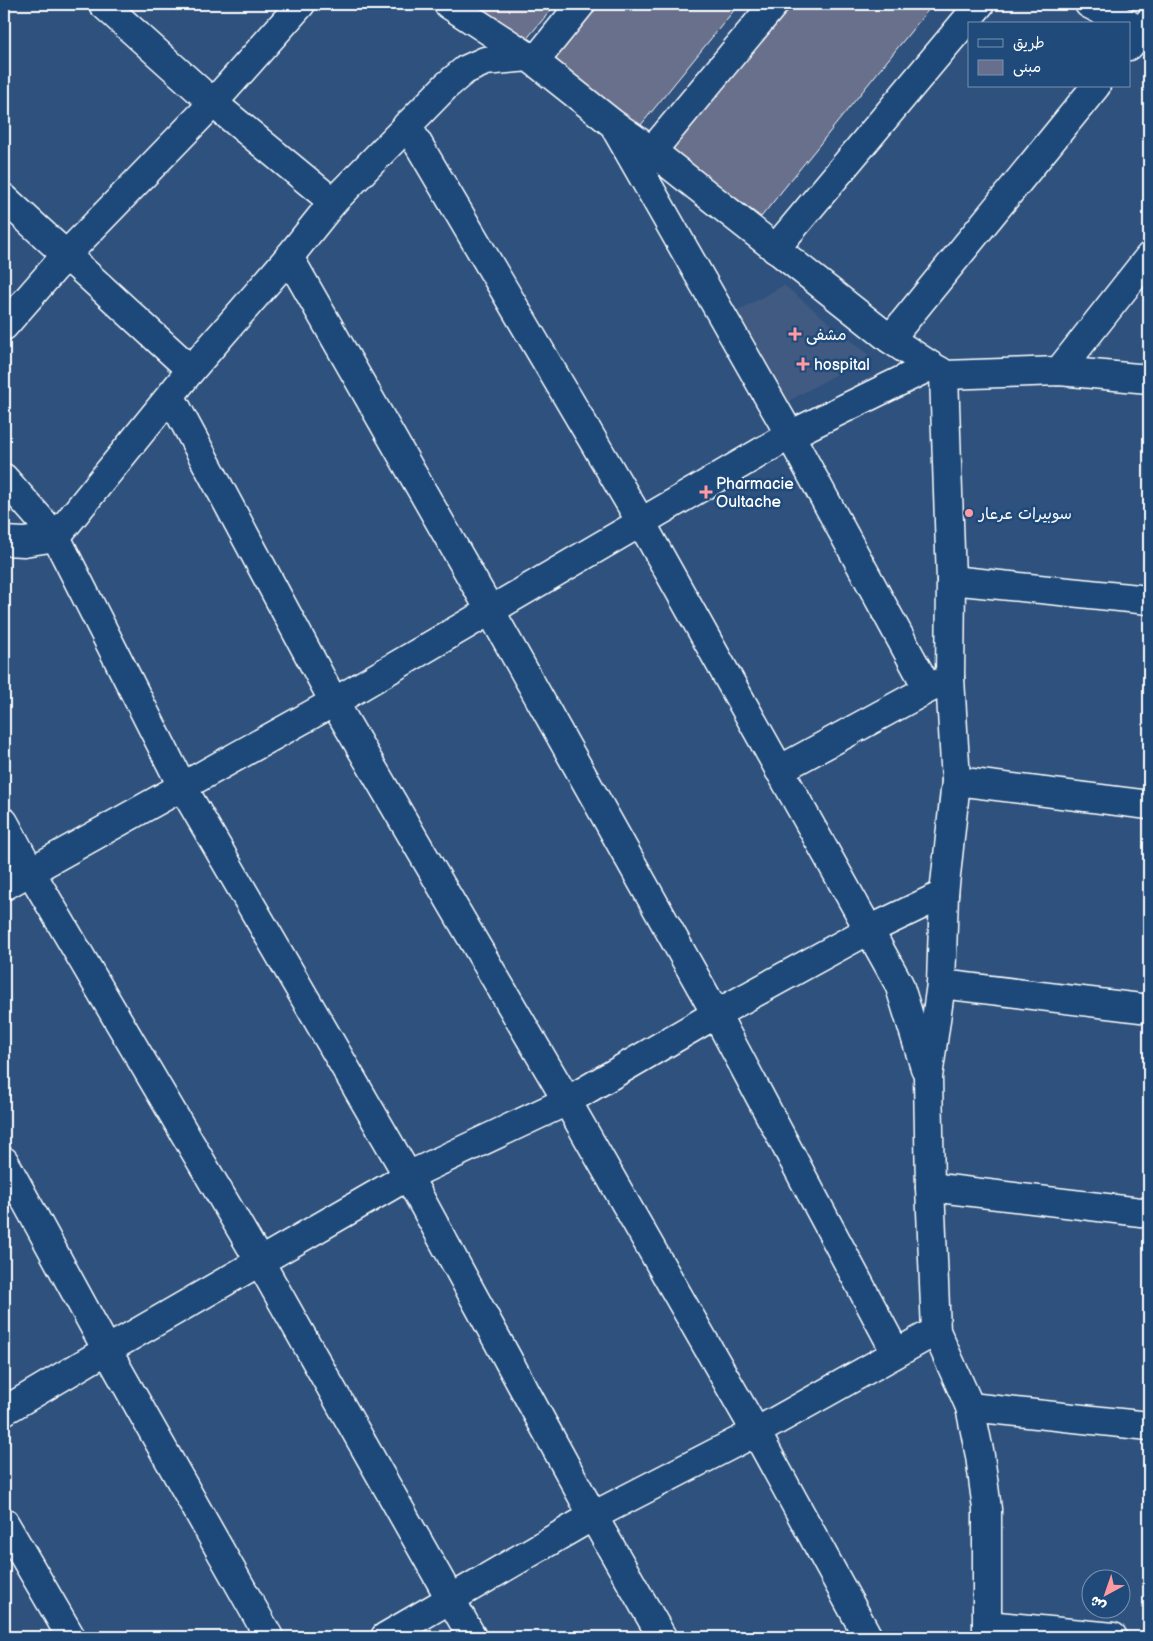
<svg xmlns="http://www.w3.org/2000/svg" width="1153" height="1641" font-family="'Balsamiq Sans','Playpen Sans Arabic',sans-serif">
<style>
.built{fill:#3f5a82}
.building{fill:#686f8c;stroke:#fff}
.lines{fill:none;stroke-linecap:round;stroke-linejoin:round}
.minor-casing{stroke:#fff;stroke-width:31}
.minor{stroke:#1f4a7a;stroke-width:28}
.poi-dot{fill:#ff9aa2;stroke:#1f4a7a;stroke-width:2}
.labels{text-anchor:middle;stroke-width:5;stroke-linejoin:round;paint-order:stroke}
.poi-label{font-size:16px;fill:#fff;stroke:#1f4a7a;text-anchor:start}
</style>
<rect width="100%" height="100%" fill="#2e517e"/>
<filter id="ink" filterUnits="userSpaceOnUse"><feTurbulence type="fractalNoise" baseFrequency=".02" numOctaves="2"/><feDisplacementMap in="SourceGraphic" scale="10" xChannelSelector="R" yChannelSelector="G"/><feConvolveMatrix kernelMatrix="1 2 1 2 8 2 1 2 1" color-interpolation-filters="sRGB"/></filter>
<g filter="url(#ink)">
<polygon class="built" points="784,285 870,356 785,403 735,312"/>
<g class="building">
<polygon points="473,4 556,4 524,42"/>
<polygon points="583,4 739,4 636,131 539,57"/>
<polygon points="779,4 933,4 761,217 663,143"/>
</g>
<g class="lines">
<defs>
<g id="minor">
<polyline points="103,4 213,103 333,202"/>
<polyline points="448,4 529,57"/>
<polyline points="1089,4 1128,24"/>
<polyline points="1129,46 1149,22"/>
<polyline points="535,61 581,4"/>
<polyline points="407,125 641,522 869,930 899,984 925,1068"/>
<polyline points="617,131 790,435 928,689 950,678"/>
<polyline points="652,151 774,4"/>
<polyline points="4,198 191,370"/>
<polyline points="775,249 980,4"/>
<polyline points="289,257 490,610 716,1014 896,1353"/>
<polyline points="4,326 66,255 213,103 301,4"/>
<polyline points="890,339 1096,86"/>
<polyline points="1059,371 1149,257"/>
<polyline points="944,375 1059,371 1149,379"/>
<polyline points="171,397 334,702 567,1101 756,1432 868,1637"/>
<polyline points="4,478 56,537 182,786 408,1176 593,1516 662,1637"/>
<polyline points="4,541 24,542 56,537 191,370 289,257 333,202 446,86 465,70 485,61 529,57 612,123 652,151 890,339 931,366"/>
<polyline points="951,580 1149,600"/>
<polyline points="779,770 928,689"/>
<polyline points="956,781 1149,805"/>
<polyline points="4,822 31,872 260,1262 472,1637"/>
<polyline points="4,886 334,702 790,435 931,366 940,371 944,375 951,580 950,678 956,781 944,894 941,984 928,1077 930,1187 936,1331 970,1407 980,1456 987,1509 987,1637"/>
<polyline points="941,984 1149,1009"/>
<polyline points="4,1161 107,1350 269,1637"/>
<polyline points="930,1187 1149,1213"/>
<polyline points="970,1407 1149,1426"/>
<polyline points="4,1411 107,1350 408,1176 567,1101 716,1014 869,930 944,894"/>
<polyline points="4,1522 71,1637"/>
<polyline points="988,1625 1113,1637"/>
<polyline points="385,1637 593,1516 756,1432 936,1331"/>
</g>
</defs>
<use href="#minor" class="minor-casing"/>
<use href="#minor" class="minor"/>
</g>
</g>
<g class="poi-dot">
<path d="M792.5 326.5h5v5h5v5h-5v5h-5v-5h-5v-5h5z"/>
<path d="M800.5 356.5h5v5h5v5h-5v5h-5v-5h-5v-5h5z"/>
<path d="M703.5 484.5h5v5h5v5h-5v5h-5v-5h-5v-5h5z"/>
<circle cx="969" cy="513" r="5"/>
</g>
<g class="labels">
<g class="poi-label">
<text x="806" y="340">مشفى</text>
<text x="814" y="370">hospital</text>
<text x="716" y="489">Pharmacie<tspan x="716" dy="18">Oultache</tspan></text>
<text x="979" y="519">سوبيرات عرعار</text>
</g>
</g>
<rect width="1153" height="1641" fill="none" stroke="#1f4a7a" stroke-width="20"/>
<rect x="10" y="10" width="1133" height="1621" fill="none" stroke="#fff" stroke-width="2" filter="url(#ink)"/>
<rect x="968" y="22" width="162" height="65" fill="#1f4a7a" stroke="#7992af"/>
<rect x="978" y="39" width="25" height="8" fill="#1f4a7a" stroke="#7992af"/>
<text x="1013" y="48" font-size="15" fill="#ffffff">طريق</text>
<rect x="978" y="60" width="25" height="15" fill="#686f8c" stroke="#7992af"/>
<text x="1013" y="72" font-size="15" fill="#ffffff">مبنى</text>
<g transform="translate(1106 1594) rotate(220)"><circle r="24" fill="#1f4a7a" stroke="#7992af"/>
<path d="M0-4L9 19L0 12L-9 19Z" fill="#ff9aa2"/>
<text y="-8" font-size="14" font-weight="bold" text-anchor="middle" fill="#ffffff">ش</text>
</g>
</svg>
